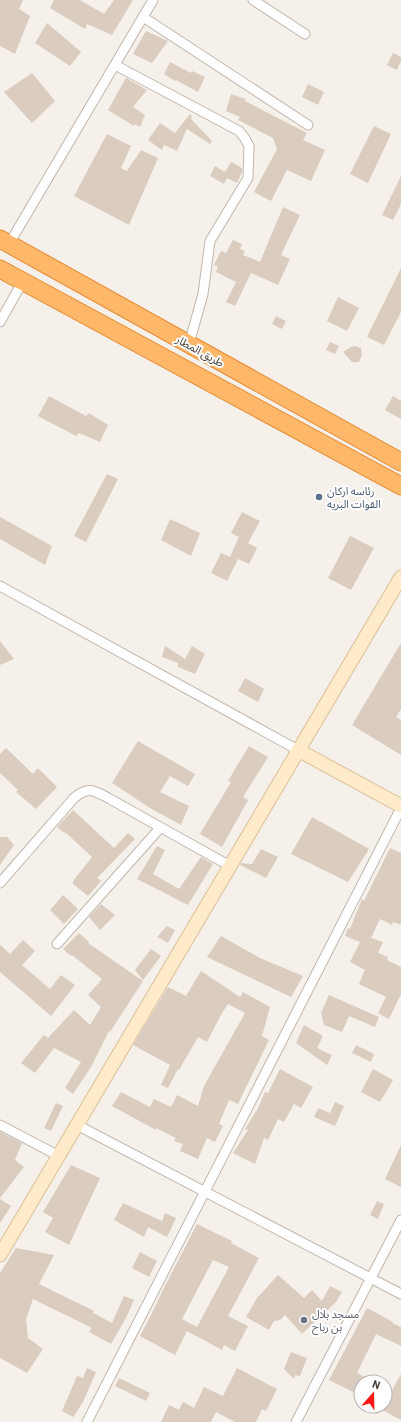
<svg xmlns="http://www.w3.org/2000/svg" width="401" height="1422" font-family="Barlow,'Noto Sans Arabic',sans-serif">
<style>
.building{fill:#dbccc0;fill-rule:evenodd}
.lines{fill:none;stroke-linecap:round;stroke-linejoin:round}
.street-casing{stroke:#c1b6ab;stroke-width:11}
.secondary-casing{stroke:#dbbf98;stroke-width:15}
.highway-casing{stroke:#e78931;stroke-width:19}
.street{stroke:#fff;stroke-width:9}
.secondary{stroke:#ffeac9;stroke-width:13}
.highway{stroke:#ffb76a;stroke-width:17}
.service-dot{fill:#5c6f8a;stroke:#fff;stroke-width:1.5}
.worship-dot{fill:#6b7280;stroke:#fff;stroke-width:1.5}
.labels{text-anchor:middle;stroke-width:4;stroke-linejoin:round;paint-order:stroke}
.street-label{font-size:11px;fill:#4a3f37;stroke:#fff}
.service-label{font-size:11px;fill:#4e5e75;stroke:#fff;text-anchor:start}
.worship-label{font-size:11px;fill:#5b616d;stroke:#fff;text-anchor:start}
</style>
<rect width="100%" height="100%" fill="#f5f0e9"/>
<g class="building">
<polygon points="0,0 23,0 19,9 30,16 15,54 0,46"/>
<polygon points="54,0 80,0 104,14 114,0 133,0 112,35 87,24 85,29 50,8"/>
<polygon points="47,23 81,52 70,66 35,43"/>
<polygon points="146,31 168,41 152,63 133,54"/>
<polygon points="393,53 401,57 401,61 397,70 387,65"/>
<polygon points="170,62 191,73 192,71 205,77 198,92 176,80 175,81 164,74"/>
<polygon points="32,73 55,101 32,123 4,92"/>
<polygon points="126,78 147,90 133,107 145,115 140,127 135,124 134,126 108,110"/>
<polygon points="308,84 324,92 318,105 302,97"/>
<polygon points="231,94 246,99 245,101 307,133 303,140 325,150 311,181 287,170 271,201 254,192 277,149 273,138 238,120 240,117 226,111"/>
<polygon points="190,114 192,116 191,119 212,141 210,144 187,129 177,151 164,145 162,150 148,140 160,123 175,133"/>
<polygon points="374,126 391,134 368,183 350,174"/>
<polygon points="107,134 131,146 121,168 127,171 141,150 158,158 129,225 74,196"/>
<polygon points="231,162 242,168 242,172 237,183 227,178 224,184 210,176 215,166 225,172"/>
<polygon points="401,176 401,204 393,220 382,215"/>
<polygon points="283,207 300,215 281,255 290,259 278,285 251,273 235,306 226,302 236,282 216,272 218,267 214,265 221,251 226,253 233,240 242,244 240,249 245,251 243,255 260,262"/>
<polygon points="401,268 401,312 384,345 367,337"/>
<polygon points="338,297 359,308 347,331 327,321"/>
<polygon points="276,316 286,321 282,329 272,324"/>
<polygon points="330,342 339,346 335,354 326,350"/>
<polygon points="355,346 361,348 362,355 359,362 352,362 343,352 351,347"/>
<polygon points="49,396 86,416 89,413 108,425 100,442 79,433 76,436 38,416"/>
<polygon points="393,396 401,401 401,419 385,410"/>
<polygon points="107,474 118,479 86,542 74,536"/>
<polygon points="242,512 260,521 248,543 257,548 249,564 238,559 227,581 211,573 221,553 230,557 239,537 231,533"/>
<polygon points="0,517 52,546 45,565 0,539"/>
<polygon points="170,519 200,533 191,556 161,540"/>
<polygon points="350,536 374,548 351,590 328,578"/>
<polygon points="0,641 14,659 0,665"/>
<polygon points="401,643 401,709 396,717 401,720 401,755 352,725"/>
<polygon points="165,646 185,659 192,646 205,654 195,674 178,667 178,663 162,657"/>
<polygon points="245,678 264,689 258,702 238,691"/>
<polygon points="138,741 195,774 188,786 170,776 160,792 189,806 181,825 150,808 112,783"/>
<polygon points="249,746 268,757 243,797 248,800 222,847 200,834 231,782 228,781"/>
<polygon points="6,748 33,774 38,768 57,787 36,809 16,792 18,790 0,773 0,754"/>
<polygon points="73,810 114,848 128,833 135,839 97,878 101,881 88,896 73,884 73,881 92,857 65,832 64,833 57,827"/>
<polygon points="312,817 369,849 348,882 291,854"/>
<polygon points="0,837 7,837 14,845 0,865"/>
<polygon points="157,846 165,850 153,874 179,889 201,857 213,864 188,905 137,879"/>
<polygon points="390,848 401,853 401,925 393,922 392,925 380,919 371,938 383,942 378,953 388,957 387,960 401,967 401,994 389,1019 378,1013 386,997 359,984 365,970 350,962 360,942 345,936 348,928 350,929 362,899 364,901"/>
<polygon points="261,849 278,857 266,878 240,865 241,863 252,864"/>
<polygon points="63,895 78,909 64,924 50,910"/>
<polygon points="101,904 115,915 100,930 89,917"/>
<polygon points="167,926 175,930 168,943 157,937"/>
<polygon points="79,933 89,942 88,943 143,981 110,1032 109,1031 91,1067 73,1094 65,1088 81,1062 54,1048 35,1073 21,1063 44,1035 48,1038 74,1010 90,1025 101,1007 88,995 102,979 72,955 71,956 63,949"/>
<polygon points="221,936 260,958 303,976 291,997 207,957"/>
<polygon points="23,940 35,951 22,965 50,989 61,975 75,985 51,1016 0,972 0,945 10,954"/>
<polygon points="151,949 161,956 143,980 135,970"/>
<polygon points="201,971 240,997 243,992 270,1007 262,1036 269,1040 238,1104 229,1100 219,1124 223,1126 215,1142 207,1138 198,1159 180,1151 183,1144 174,1141 176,1138 156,1128 156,1130 112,1106 121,1092 150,1107 154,1099 171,1107 177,1095 198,1106 204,1086 245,1013 228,1004 222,1013 207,1042 198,1037 179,1070 178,1069 168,1088 161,1085 170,1065 133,1045 168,987 186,996"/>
<polygon points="329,995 379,1017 375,1027 349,1016 342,1032 324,1025 321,1013"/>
<polygon points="304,1025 323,1036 317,1048 332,1055 327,1065 296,1043"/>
<polygon points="356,1045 374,1054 371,1062 352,1053"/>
<polygon points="280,1069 313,1087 301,1108 294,1104 284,1122 278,1119 268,1140 264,1138 255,1164 233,1153 248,1130 245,1129 258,1108 265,1092 268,1093"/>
<polygon points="373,1069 393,1080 380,1102 361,1092"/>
<polygon points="335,1102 344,1106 335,1126 314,1117 318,1108 330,1113"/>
<polygon points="56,1103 63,1106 51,1131 44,1128"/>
<polygon points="0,1132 22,1143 15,1160 24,1167 0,1198"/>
<polygon points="401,1145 401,1187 385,1179"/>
<polygon points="71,1165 100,1178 69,1245 45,1232 53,1218 43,1212"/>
<polygon points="0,1199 11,1206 0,1223"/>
<polygon points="377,1201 384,1204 378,1219 370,1215"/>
<polygon points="123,1203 162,1221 165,1213 176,1218 167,1237 148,1227 144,1237 114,1220"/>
<path d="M197,1224L232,1241L231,1243L259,1258L228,1316L248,1326L235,1351L224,1345L222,1350L187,1331L175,1355L140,1336L150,1317L163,1290ZM213,1260L229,1267L197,1327L182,1319Z"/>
<polygon points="16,1248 54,1255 39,1284 94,1311 93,1313 112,1323 124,1296 134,1300 126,1318 111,1344 89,1332 92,1328 33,1299 26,1319 28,1338 43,1349 27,1373 0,1358 0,1273"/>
<polygon points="140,1252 157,1261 149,1277 132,1268"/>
<polygon points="278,1275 304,1298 312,1290 322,1301 330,1286 342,1292 336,1302 302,1334 285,1315 280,1320 274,1321 269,1330 246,1317 257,1298"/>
<polygon points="367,1308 393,1322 392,1323 401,1327 401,1346 376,1334 357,1373 375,1382 361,1382 361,1396 329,1380"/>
<polygon points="291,1352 307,1358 300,1376 295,1375 294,1379 284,1369"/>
<polygon points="87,1368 96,1372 83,1402 73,1417 62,1411 77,1376 83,1378"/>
<polygon points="237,1368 277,1389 266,1411 262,1409 256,1422 235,1422 216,1412 211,1422 161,1422 169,1405 179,1410 183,1402 194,1408 204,1387 223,1396"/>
<polygon points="401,1374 401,1420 375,1406 385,1406 385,1392 390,1394"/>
<polygon points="119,1378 150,1393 146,1401 115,1386"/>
</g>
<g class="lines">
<defs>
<g id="street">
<polyline points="253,0 305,34"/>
<polyline points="143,17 308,125"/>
<polyline points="115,65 239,131 244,137 249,146 248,178 210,241 203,294 189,344"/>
<polyline points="9,244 153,0"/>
<polyline points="0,322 23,281"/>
<polyline points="0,586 298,750"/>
<path d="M0,883L74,798C89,785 95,791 110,799L230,866"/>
<polyline points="57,944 160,828"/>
<polyline points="0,1125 59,1156"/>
<polyline points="77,1125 401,1294"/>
<polyline points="87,1422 401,808"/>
<polyline points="296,1422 401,1220"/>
</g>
<g id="secondary">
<polyline points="298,750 401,806"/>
<polyline points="0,1255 401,577"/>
</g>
<g id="highway">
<polyline points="0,239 401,462"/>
<polyline points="0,269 401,486"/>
</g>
</defs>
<use href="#street" class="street-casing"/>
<use href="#secondary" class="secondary-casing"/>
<use href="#highway" class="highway-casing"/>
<use href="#street" class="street"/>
<use href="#secondary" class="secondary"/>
<use href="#highway" class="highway"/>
</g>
<circle class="service-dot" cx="319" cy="497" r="4"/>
<circle class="worship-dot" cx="304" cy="1320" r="4"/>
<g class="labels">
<g class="street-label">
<text transform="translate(200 351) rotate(29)" y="4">طريق المطار</text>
</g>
<g class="service-label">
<text x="327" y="495">رئاسه اركان<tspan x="327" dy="13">القوات البريه</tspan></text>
</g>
<g class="worship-label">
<text x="312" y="1318">مسجد بلال<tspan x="312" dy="13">بن رباح</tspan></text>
</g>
</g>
<g transform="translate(373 1394) rotate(20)"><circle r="19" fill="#ffffff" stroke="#b7b2af"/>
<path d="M0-3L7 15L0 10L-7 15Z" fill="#ff1616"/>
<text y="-6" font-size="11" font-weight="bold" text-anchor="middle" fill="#4a3f37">N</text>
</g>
</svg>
